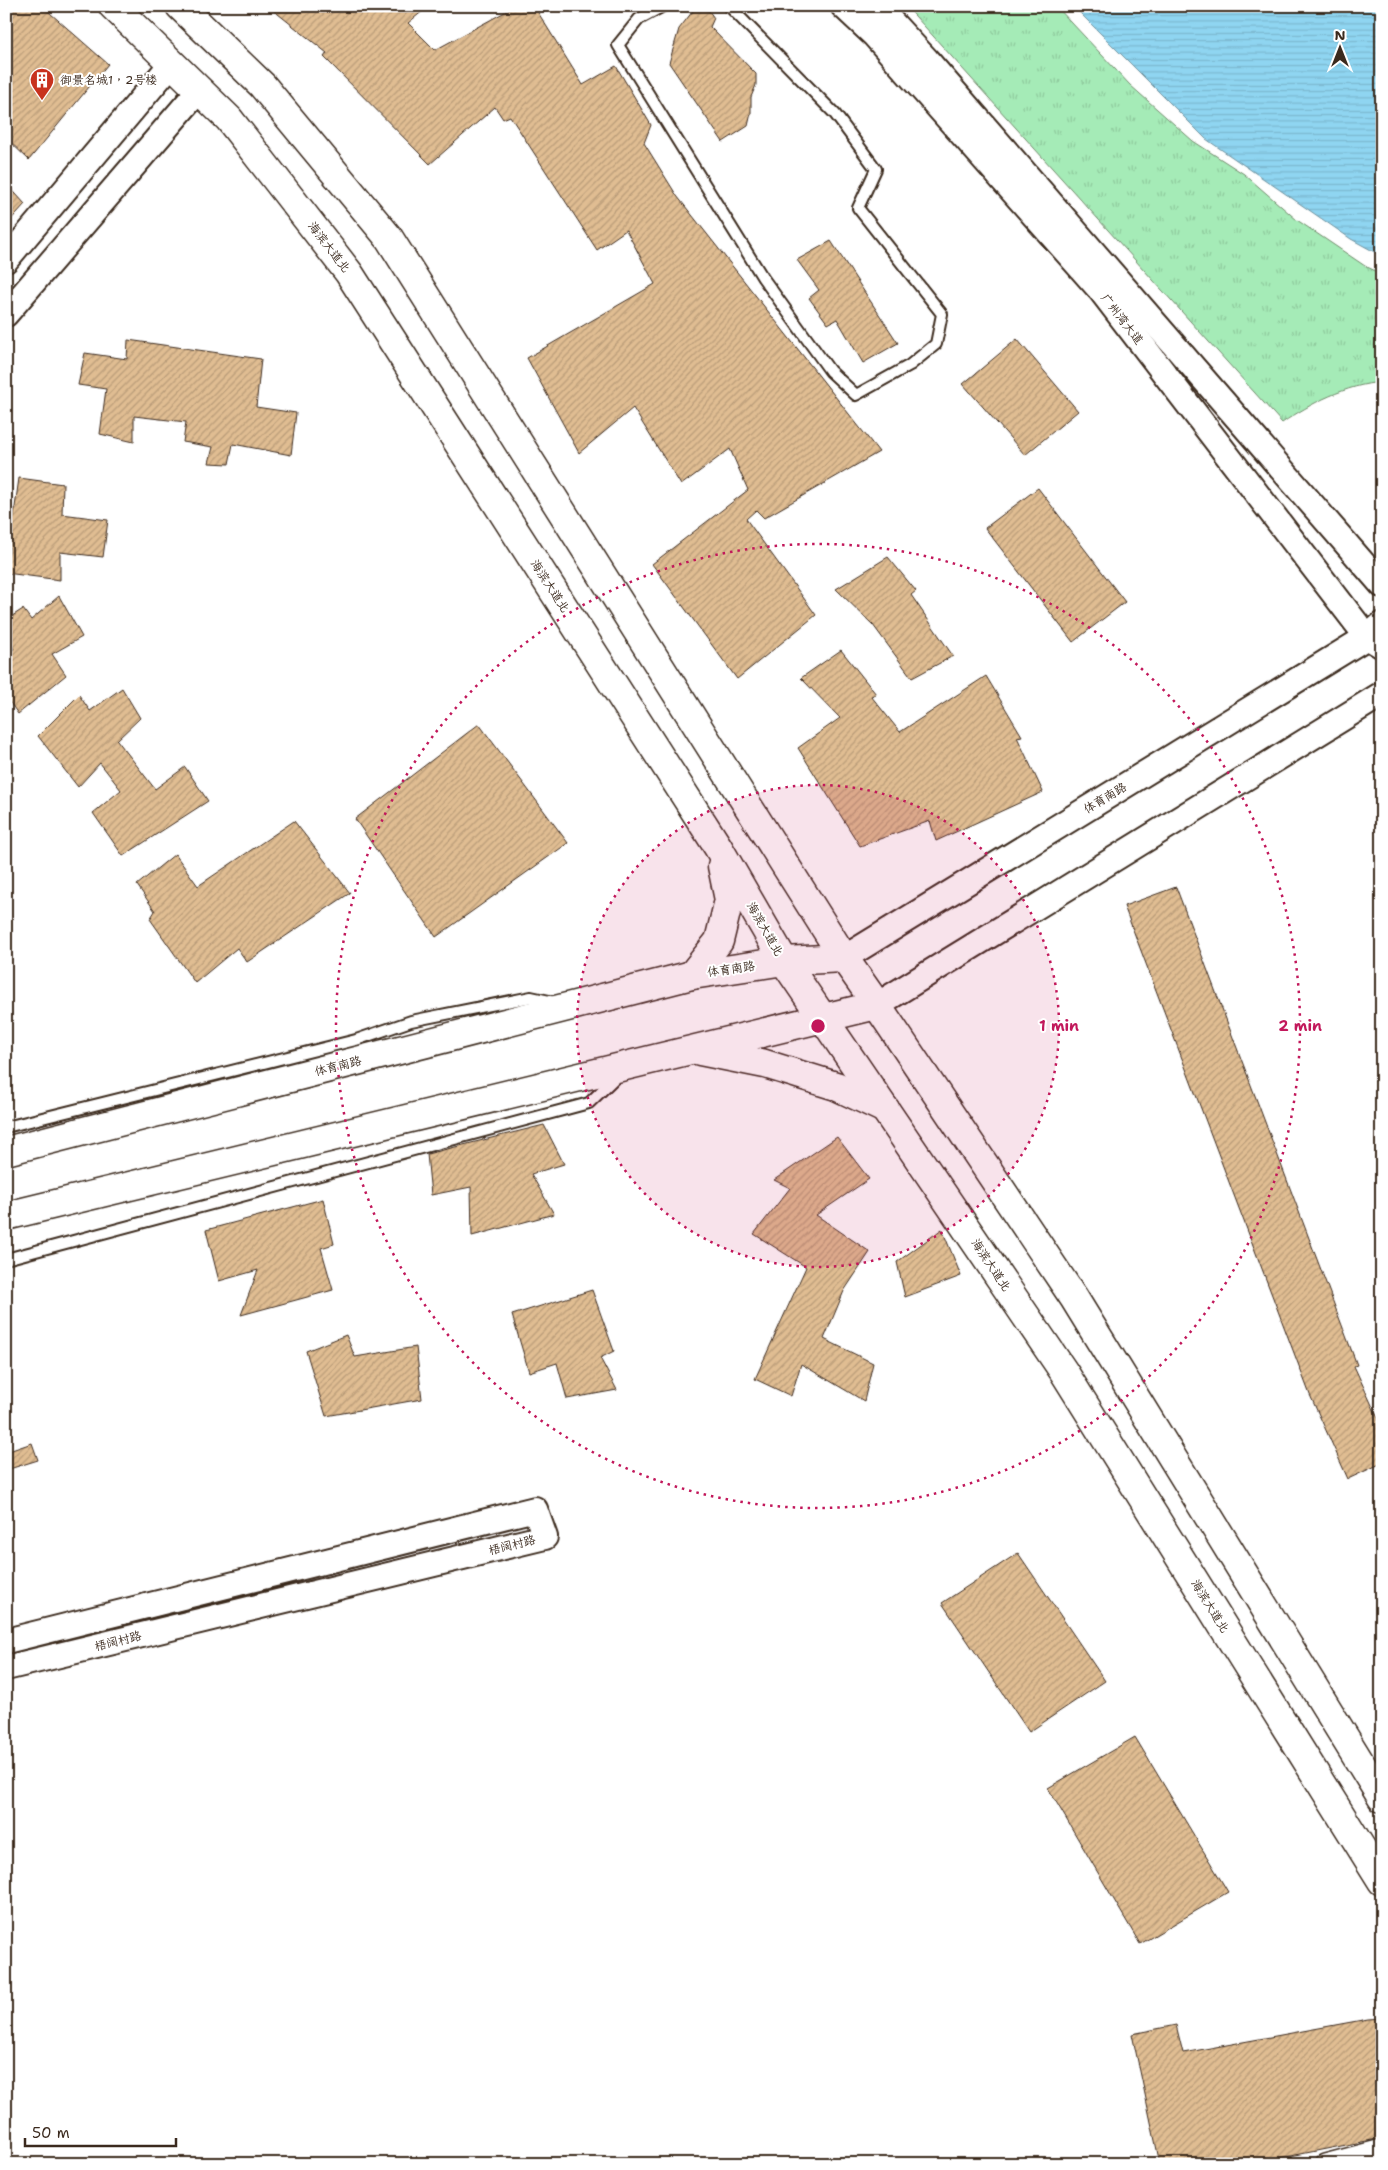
<svg xmlns="http://www.w3.org/2000/svg" width="1388" height="2170" font-family="'Shantell Sans','LXGW WenKai TC',sans-serif">
<style>
.grass{fill:url(#grass-tufts);stroke:#708a6a}
.water{fill:url(#water-rules);stroke:#6d919d}
.building{fill:url(#building-hatch);stroke:#3b2a1e}
.lines{fill:none;stroke-linecap:round;stroke-linejoin:round}
.service-casing{stroke:#3b2a1e;stroke-width:14}
.minor-casing{stroke:#3b2a1e;stroke-width:22}
.tertiary-casing{stroke:#3b2a1e;stroke-width:28}
.primary-casing{stroke:#3b2a1e;stroke-width:31}
.service{stroke:#fff;stroke-width:10}
.minor{stroke:#fff;stroke-width:19}
.tertiary{stroke:#fff;stroke-width:24}
.primary{stroke:#fff;stroke-width:28}
.ring{fill:none;stroke:#c2185b;stroke-width:2.5;stroke-dasharray:2.5 5}
.labels{text-anchor:middle;stroke-width:4;stroke-linejoin:round;paint-order:stroke}
.poi-label{font-size:12px;fill:#3b2a1e;stroke:#fff;text-anchor:start}
.street-label{font-size:12px;fill:#3b2a1e;stroke:#fff}
.centre{fill:#c2185b;stroke:#fff;stroke-width:2.5}
.ring-label{font-size:15px;text-anchor:middle;font-weight:bold;fill:#c2185b;stroke:#fff;stroke-width:4;stroke-linejoin:round;paint-order:stroke}
</style>
<defs>
<pattern id="grass-tufts" width="24" height="20" patternUnits="userSpaceOnUse" patternTransform="scale(1.25)"><rect width="24" height="20" fill="#a5ebb7"/><path d="M3 7l-1-3M5 7V3M7 7l1-3M15 17l-1-3M17 17v-4M19 17l1-3" fill="none" stroke="#8fca9d"/></pattern>
<pattern id="water-rules" width="6" height="5" patternUnits="userSpaceOnUse" patternTransform="scale(1.25)"><rect width="6" height="5" fill="#8fd5f1"/><path d="M0 2.5h6" fill="none" stroke="#7cb7ce"/></pattern>
<pattern id="building-hatch" width="6" height="6" patternUnits="userSpaceOnUse" patternTransform="scale(1.25)"><rect width="6" height="6" fill="#e0bd92"/><path d="M-1 1l2-2M0 6l6-6M5 7l2-2" fill="none" stroke="#b79a77"/></pattern>
</defs>
<rect width="100%" height="100%" fill="#fff"/>
<filter id="ink" filterUnits="userSpaceOnUse"><feTurbulence type="fractalNoise" baseFrequency=".02" numOctaves="2"/><feDisplacementMap in="SourceGraphic" scale="10" xChannelSelector="R" yChannelSelector="G"/><feConvolveMatrix kernelMatrix="1 2 1 2 8 2 1 2 1" color-interpolation-filters="sRGB"/></filter>
<g filter="url(#ink)">
<path class="grass" d="M906,6H1056L1130,85L1193,141L1244,174L1297,220L1365,266L1382,274V382C1346,385 1311,403 1282,423Z"/>
<polygon class="water" points="1073,6 1382,6 1382,256 1351,239 1206,139"/>
<g class="building">
<polygon points="6,6 42,6 108,64 29,160 6,138"/>
<polygon points="268,6 429,6 408,23 435,50 516,6 534,6 583,85 616,66 651,125 644,143 677,196 879,452 764,518 756,510 746,519 816,615 737,679 652,564 748,490 730,449 681,485 633,408 579,453 527,358 655,284 626,230 597,250 510,116 503,119 495,107 430,164 324,57 327,53"/>
<polygon points="696,7 709,11 714,18 710,27 756,74 756,85 751,97 751,113 748,126 723,142 669,63 679,29"/>
<polygon points="6,183 25,204 6,225"/>
<polygon points="831,241 898,343 863,363 837,319 828,324 809,298 819,290 797,260"/>
<polygon points="1017,339 1078,411 1025,455 963,384"/>
<polygon points="128,340 261,359 256,407 296,413 291,455 233,444 229,464 209,463 213,447 183,442 186,422 134,416 134,442 100,434 106,389 78,385 85,353 127,359"/>
<polygon points="19,478 63,484 62,514 108,520 103,557 60,552 60,580 6,573"/>
<polygon points="1038,488 1125,602 1073,642 985,528"/>
<polygon points="888,557 916,591 911,595 953,656 912,678 873,625 836,589"/>
<polygon points="59,596 82,637 52,654 66,675 18,714 6,697 6,653 14,649 6,637 6,620 23,609 31,620"/>
<polygon points="841,650 876,694 871,696 900,732 986,676 1022,736 1017,737 1043,792 936,841 930,821 860,846 798,748 840,718 801,678"/>
<polygon points="122,688 140,718 117,740 155,789 185,767 208,801 123,856 93,813 121,790 100,763 78,787 38,736 79,695 90,711"/>
<polygon points="479,724 568,843 436,937 355,819"/>
<polygon points="294,821 350,893 247,962 237,948 195,983 150,919 155,911 137,885 175,854 198,886"/>
<polygon points="1176,887 1357,1365 1354,1366 1382,1427 1382,1463 1348,1479 1310,1395 1124,906"/>
<polygon points="544,1125 564,1164 531,1174 554,1214 472,1236 471,1187 431,1195 427,1154"/>
<polygon points="837,1137 869,1179 816,1215 870,1252 844,1291 824,1339 873,1363 864,1401 801,1364 791,1396 755,1379 806,1267 754,1234 790,1188 774,1180"/>
<polygon points="323,1199 334,1244 321,1248 333,1290 241,1315 258,1270 219,1281 206,1230"/>
<polygon points="942,1229 961,1276 905,1297 897,1262"/>
<polygon points="592,1290 614,1351 600,1358 617,1390 567,1399 557,1363 529,1372 512,1315"/>
<polygon points="346,1335 355,1357 416,1347 422,1399 326,1416 306,1351"/>
<polygon points="32,1443 38,1460 6,1470 6,1452"/>
<polygon points="1018,1553 1105,1681 1029,1732 942,1603"/>
<polygon points="1135,1737 1228,1892 1140,1944 1048,1788"/>
<polygon points="1382,2018 1382,2138 1250,2164 1160,2164 1132,2034 1176,2025 1183,2053 1368,2019"/>
</g>
<g class="lines">
<defs>
<g id="service">
<polyline points="663,6 639,19 618,45 763,278 830,371 856,395 910,365 936,344 942,314 858,208 876,169 835,114 729,6"/>
<polyline points="6,1127 356,1040 411,1021 531,997 554,1002"/>
<polyline points="6,1259 589,1103 618,1075"/>
</g>
<polyline id="minor" points="1325,2164 1382,2149"/>
<g id="tertiary">
<polyline points="843,6 874,35 1101,291 1367,637 1382,646"/>
<polyline points="877,6 927,60 1382,585"/>
<polyline points="6,260 172,63"/>
<polyline points="6,314 199,90"/>
<polyline points="844,958 1367,637 1382,624"/>
<polyline points="877,1005 1382,694"/>
<polyline points="6,1641 535,1509 545,1537 6,1668"/>
</g>
<g id="primary">
<polyline points="113,6 229,119 349,273 718,847 784,961 1064,1372 1382,1881"/>
<polyline points="180,6 262,85 389,238 844,958 877,1005 1074,1298 1382,1798"/>
<polyline points="692,975 719,941 729,900 722,866"/>
<polyline points="700,1051 765,1064 836,1086 885,1109"/>
<polyline points="6,1151 692,975 784,961 844,958"/>
<polyline points="6,1216 877,1005"/>
</g>
</defs>
<use href="#service" class="service-casing"/>
<use href="#minor" class="minor-casing"/>
<use href="#tertiary" class="tertiary-casing"/>
<use href="#primary" class="primary-casing"/>
<use href="#service" class="service"/>
<use href="#minor" class="minor"/>
<use href="#tertiary" class="tertiary"/>
<use href="#primary" class="primary"/>
</g>
</g>
<circle cx="818" cy="1026" r="241" fill="#c2185b" fill-opacity=".12"/>
<g class="ring">
<circle cx="818" cy="1026" r="241"/>
<circle cx="818" cy="1026" r="482"/>
</g>
<defs>
<symbol id="building-pin" viewBox="-11 -11 22 30"><path d="M0 17L-7.5 6A9.5 9.5 0 1 1 7.5 6Z" fill="#c8321e" stroke="#fff"/><path d="M-4-6H4V6H1V3H-1V6H-4ZM-2.5-4.3h1.7v1.8h-1.7ZM.8-4.3h1.7v1.8H.8ZM-2.5-1h1.7V.8h-1.7ZM.8-1h1.7V.8H.8Z" fill="#fff"/></symbol>
</defs>
<g fill-rule="evenodd">
<use href="#building-pin" x="28" y="66" width="28" height="38"/>
</g>
<g class="labels">
<g class="poi-label">
<text x="60" y="84">御景名城1，2号楼</text>
</g>
<g class="street-label">
<text transform="translate(329 247) rotate(52)" y="4">海滨大道北</text>
<text transform="translate(1122 319) rotate(52)" y="4">广州湾大道</text>
<text transform="translate(550 586) rotate(57)" y="4">海滨大道北</text>
<text transform="translate(1105 798) rotate(-31)" y="4">体育南路</text>
<text transform="translate(765 929) rotate(60)" y="4">海滨大道北</text>
<text transform="translate(731 969) rotate(-8)" y="4">体育南路</text>
<text transform="translate(338 1066) rotate(-14)" y="4">体育南路</text>
<text transform="translate(991 1265) rotate(56)" y="4">海滨大道北</text>
<text transform="translate(512 1545) rotate(-14)" y="4">梧阔村路</text>
<text transform="translate(1210 1606) rotate(58)" y="4">海滨大道北</text>
<text transform="translate(118 1641) rotate(-14)" y="4">梧阔村路</text>
</g>
</g>
<circle cx="818" cy="1026" r="8" class="centre"/>
<g class="ring-label">
<text x="1059" y="1031">1 min</text>
<text x="1300" y="1031">2 min</text>
</g>
<rect width="1388" height="2170" fill="none" stroke="#fff" stroke-width="25"/>
<rect x="12" y="12" width="1363" height="2145" fill="none" stroke="#3b2a1e" stroke-width="2" filter="url(#ink)"/>
<g transform="translate(1340 48)" stroke="#ffffff" stroke-width="4" paint-order="stroke">
<path d="M0-4L9 19L0 12L-9 19Z" fill="#3b2a1e"/>
<text y="-8" font-size="14" font-weight="bold" text-anchor="middle" fill="#3b2a1e">N</text>
</g>
<path d="M25 2138v8h151v-8" fill="none" stroke="#3b2a1e" stroke-width="2.5"/>
<text x="32" y="2138" font-size="15" fill="#3b2a1e" stroke="#ffffff" stroke-width="4" paint-order="stroke">50 m</text>
</svg>
